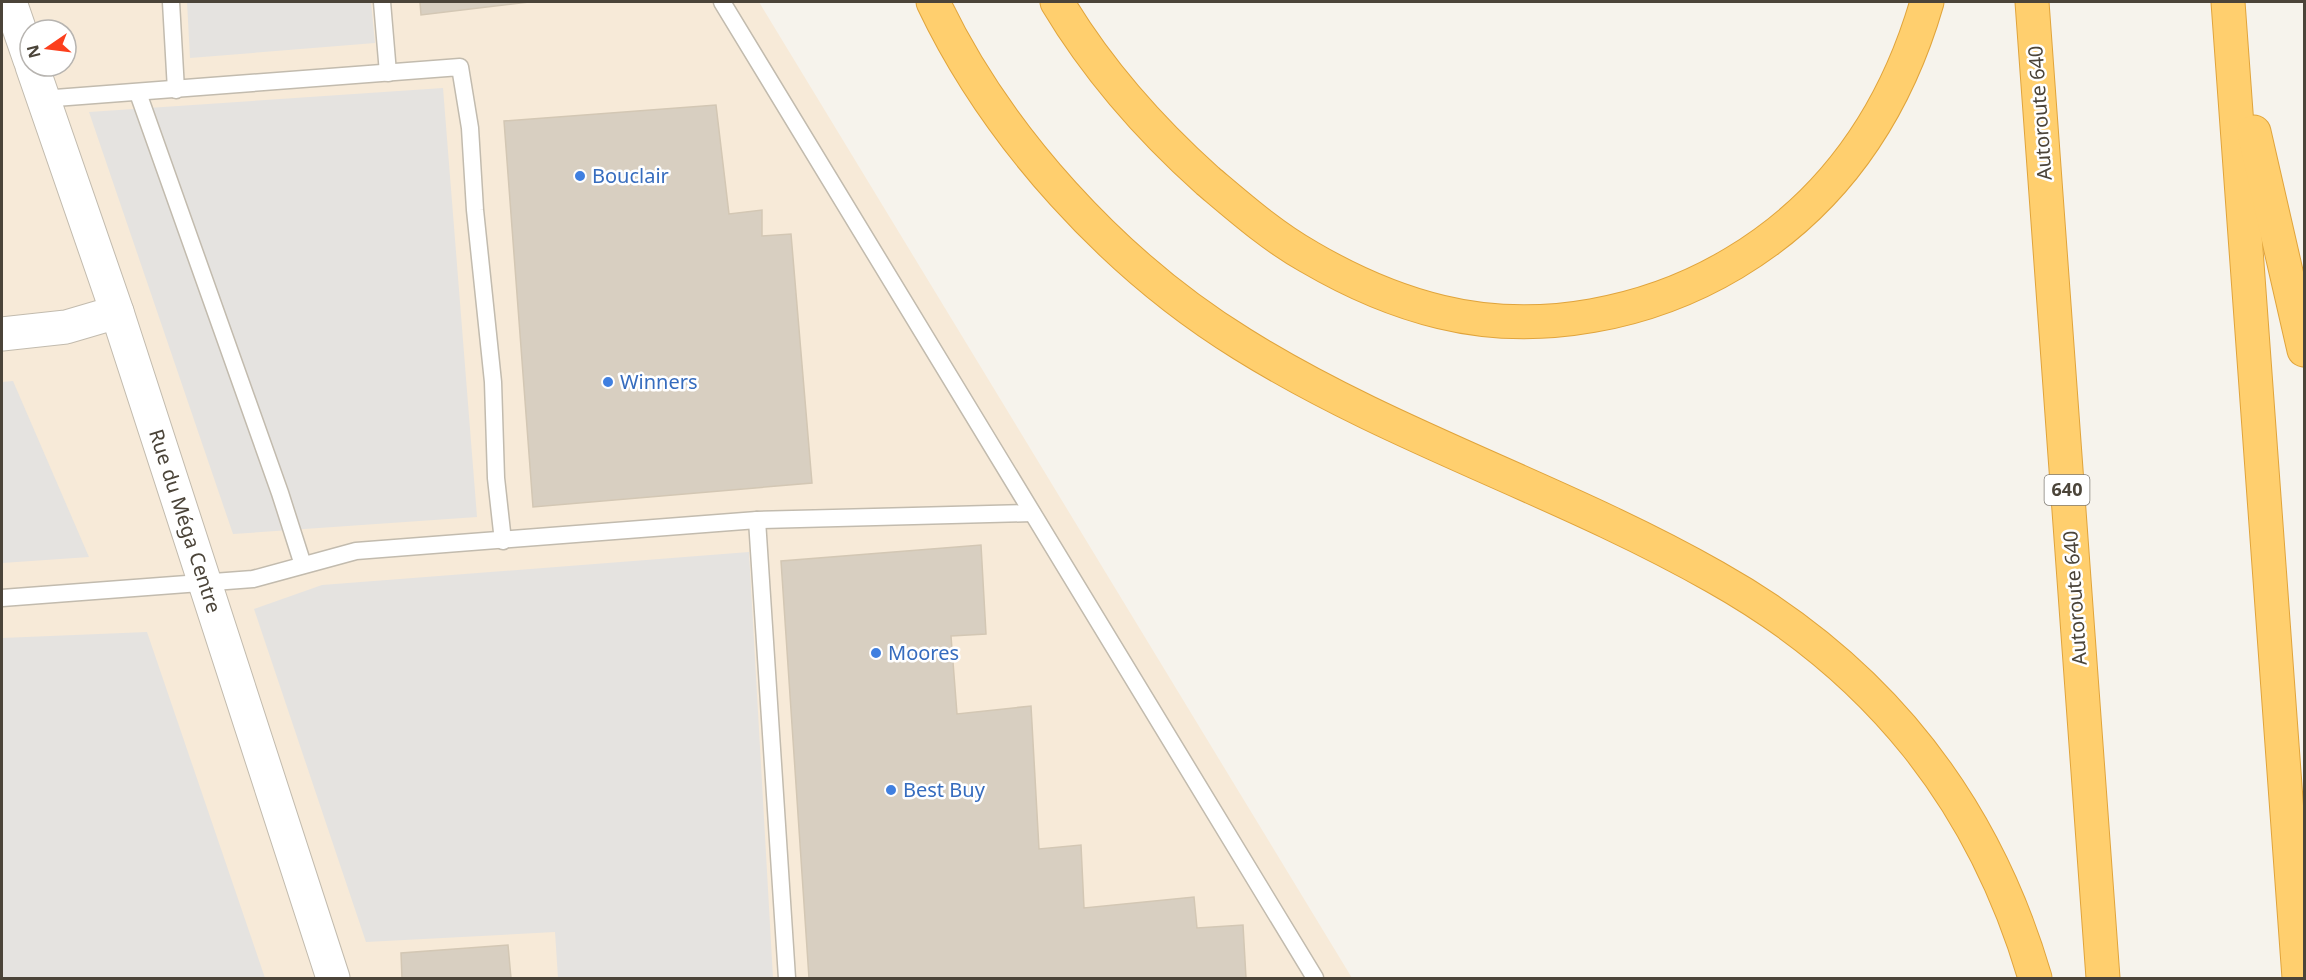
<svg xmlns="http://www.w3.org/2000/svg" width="2306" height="980" font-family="'Noto Sans',sans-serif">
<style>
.commercial{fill:#f7ead8;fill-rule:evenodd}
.parking{fill:#e5e3e0}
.building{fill:#d8cfc1;stroke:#d3c7b4;stroke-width:1.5}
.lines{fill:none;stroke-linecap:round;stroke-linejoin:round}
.lane-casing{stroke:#c2bbae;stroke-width:19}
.street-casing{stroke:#c2bbae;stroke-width:35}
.highway-casing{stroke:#e0a43c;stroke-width:35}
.lane{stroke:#fff;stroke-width:16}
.street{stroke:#fff;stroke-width:33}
.highway{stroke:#ffcf6e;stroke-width:33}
.shop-dot{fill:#3f7fe0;stroke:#fff;stroke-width:2}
.labels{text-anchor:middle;stroke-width:5;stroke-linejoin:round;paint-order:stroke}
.shield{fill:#fff;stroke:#817c74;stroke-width:1.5}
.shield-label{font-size:18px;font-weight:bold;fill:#4b4439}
.street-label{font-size:20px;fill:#4b4439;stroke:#fff}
.shop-label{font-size:20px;fill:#366cbe;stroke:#fff;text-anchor:start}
</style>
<rect width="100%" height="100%" fill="#f6f3ec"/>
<path class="commercial" d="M2,2H759L1352,978H2ZM30,30H66V66H30Z"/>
<g class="parking">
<polygon points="187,2 371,2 375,43 190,58"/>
<polygon points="443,88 477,517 233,534 89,112"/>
<polygon points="13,381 89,557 2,563 2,382"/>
<polygon points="749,552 773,978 558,978 555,932 366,942 254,609 322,585"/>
<polygon points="147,632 265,978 2,978 2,638"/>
</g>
<g class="building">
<polygon points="420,2 529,2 421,15"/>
<polygon points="716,105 729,214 762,210 762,236 791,234 812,483 533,507 504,121"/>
<polygon points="981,545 986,634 951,636 957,714 1031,706 1039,849 1081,845 1084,908 1194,897 1197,928 1243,925 1246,978 809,978 781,561"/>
<polygon points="508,945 511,978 402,978 401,953"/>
</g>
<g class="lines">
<defs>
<g id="lane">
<polyline points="171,2 176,90"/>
<polyline points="382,2 388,73"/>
<polyline points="722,2 1315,978"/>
<polyline points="138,93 280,493 303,565"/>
<polyline points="42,99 460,67 470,128 475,210 493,382 496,478 503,541"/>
<polyline points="757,520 787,978"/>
<polyline points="2,598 253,579 356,551 757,520 1032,513"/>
</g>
<g id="street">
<polyline points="10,2 30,60"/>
<polyline points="32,66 117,312 333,978"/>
<polyline points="2,334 66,327 117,312"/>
</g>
<g id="highway">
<path d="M933,2C997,137 1114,265 1242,344C1391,437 1562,490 1715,577C1877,668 1983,800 2035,978"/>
<path d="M1057,2C1097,69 1150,129 1208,181C1240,208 1273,237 1309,257C1350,281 1395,301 1441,312C1539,336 1649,314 1734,263C1834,203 1895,112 1927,2"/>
<polyline points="2032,2 2103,978"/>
<polyline points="2228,2 2299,978"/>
<polyline points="2254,132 2304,350"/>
</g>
</defs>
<use href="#lane" class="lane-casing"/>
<use href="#street" class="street-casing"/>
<use href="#highway" class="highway-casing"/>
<use href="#lane" class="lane"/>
<use href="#street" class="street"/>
<use href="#highway" class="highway"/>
</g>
<g class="shop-dot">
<circle cx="580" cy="176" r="6"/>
<circle cx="608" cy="382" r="6"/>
<circle cx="876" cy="653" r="6"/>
<circle cx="891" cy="790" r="6"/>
</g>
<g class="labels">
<rect class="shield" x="2044.5" y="475" width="45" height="30" rx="4.5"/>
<g class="shield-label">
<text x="2067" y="496">640</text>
</g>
<g class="street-label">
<text transform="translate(2040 113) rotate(-94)" y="7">Autoroute 640</text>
<text transform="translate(185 521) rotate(72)" y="7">Rue du Méga Centre</text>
<text transform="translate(2075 598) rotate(-94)" y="7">Autoroute 640</text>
</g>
<g class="shop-label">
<text x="592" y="183">Bouclair</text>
<text x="620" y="389">Winners</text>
<text x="888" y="660">Moores</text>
<text x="903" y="797">Best Buy</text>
</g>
</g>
<rect width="2306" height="980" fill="none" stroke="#4b4439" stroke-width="6"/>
<g transform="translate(48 48) rotate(256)"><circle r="28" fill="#ffffff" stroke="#b7b4b0" stroke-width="1.5"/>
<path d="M0-4.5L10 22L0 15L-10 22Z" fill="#fc3f1d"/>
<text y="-9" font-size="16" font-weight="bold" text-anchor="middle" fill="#4b4439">N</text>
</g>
</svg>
